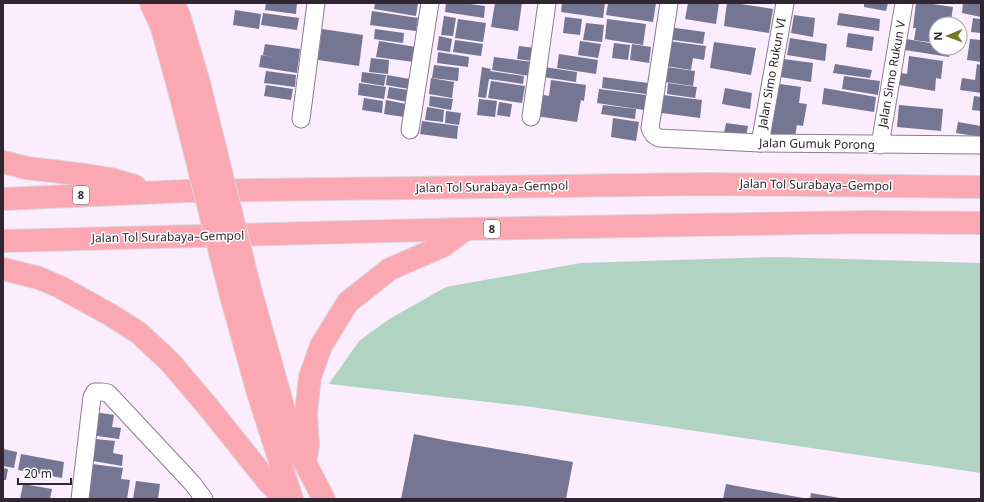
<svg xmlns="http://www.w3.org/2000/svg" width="984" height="502" font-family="'Noto Sans',sans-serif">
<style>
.green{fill:#b1d3c2}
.building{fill:#747694}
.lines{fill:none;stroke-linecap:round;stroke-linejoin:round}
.street-casing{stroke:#8f7a94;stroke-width:19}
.highway-casing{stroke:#dad8da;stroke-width:24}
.street{stroke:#fff;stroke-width:17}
.highway{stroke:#fba8b2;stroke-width:22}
.highway-bridge-casing{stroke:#dad8da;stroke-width:24;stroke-linecap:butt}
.highway-bridge{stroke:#fba8b2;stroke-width:22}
.labels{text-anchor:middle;stroke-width:3;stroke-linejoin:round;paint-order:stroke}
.shield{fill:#fff;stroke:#6d676f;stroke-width:1}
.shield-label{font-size:11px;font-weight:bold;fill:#2f2631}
.street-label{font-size:12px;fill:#2f2631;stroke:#fff}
</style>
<rect width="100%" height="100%" fill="#fbecfe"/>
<polygon class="green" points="776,257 981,263 981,473 532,407 329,384 359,341 391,318 446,287 581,263"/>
<g class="building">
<polygon points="266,3 297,3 296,14 265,10"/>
<polygon points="375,3 418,3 416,16 374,9"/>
<polygon points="446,3 463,3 485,6 484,18 445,12"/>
<polygon points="495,3 522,3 518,31 491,27"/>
<polygon points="562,3 605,3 603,18 561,12"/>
<polygon points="608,3 656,3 653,22 606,15"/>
<polygon points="688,3 719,3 716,24 685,19"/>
<polygon points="727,3 734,3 773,9 769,33 724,26"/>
<polygon points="864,3 888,3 886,11 864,7"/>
<polygon points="916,3 926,3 953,7 951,21 957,22 957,24 936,24 936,43 914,40 916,28 913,28"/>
<polygon points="963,3 981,3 981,17 962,13"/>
<polygon points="235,10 261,14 259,29 233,25"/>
<polygon points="372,11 418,18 416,31 370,25"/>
<polygon points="263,13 299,18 297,30 261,25"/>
<polygon points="839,13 880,19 879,31 837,25"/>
<polygon points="794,15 815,18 813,37 791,33"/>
<polygon points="444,16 456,18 453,36 441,35"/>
<polygon points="565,17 582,19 580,35 563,33"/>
<polygon points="973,18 981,19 981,33 971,32"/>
<polygon points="458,19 486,23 483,42 455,38"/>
<polygon points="607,19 646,24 643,45 605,39"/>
<polygon points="586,23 604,25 602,42 583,40"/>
<polygon points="668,27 705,32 703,44 666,39"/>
<polygon points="322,29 363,35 359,66 318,60"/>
<polygon points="375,29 404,33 403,43 374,39"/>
<polygon points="848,33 874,37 872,51 846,47"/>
<polygon points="439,36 452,39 450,52 437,50"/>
<polygon points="790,38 827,44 825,61 787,55"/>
<polygon points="906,39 936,44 936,48 951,48 949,57 905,50"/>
<polygon points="970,39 981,40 981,62 967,60"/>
<polygon points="455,40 483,44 481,56 453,52"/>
<polygon points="379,41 416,47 414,62 376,57"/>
<polygon points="580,41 601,44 598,58 578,55"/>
<polygon points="669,41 706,46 704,60 693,58 691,70 666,66"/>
<polygon points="714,42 756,48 751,75 710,68"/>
<polygon points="614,43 630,45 628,60 612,58"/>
<polygon points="265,44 300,49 297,73 259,67 261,55 274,57 263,55"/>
<polygon points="632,44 651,47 649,63 630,60"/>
<polygon points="519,46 535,48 533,61 517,59"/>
<polygon points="438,52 469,57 468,67 437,63"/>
<polygon points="559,54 598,60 596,74 557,68"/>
<polygon points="909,56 943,61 941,79 936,78 935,91 899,85 901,73 907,74"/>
<polygon points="494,57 532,62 529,76 492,70"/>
<polygon points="371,58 389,60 388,74 369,72"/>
<polygon points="776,58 813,63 811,82 774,76"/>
<polygon points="835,64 872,70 870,78 833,73"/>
<polygon points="977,64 981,65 981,93 960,90 962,78 975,80"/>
<polygon points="434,65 459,68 458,81 432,78"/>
<polygon points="482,67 491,69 490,71 524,76 523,84 489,79 486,98 478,97"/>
<polygon points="544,67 577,72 576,82 543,77"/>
<polygon points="667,67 695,71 693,86 665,82"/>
<polygon points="266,71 296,75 295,87 264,83"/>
<polygon points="362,72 386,75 384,86 361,82"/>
<polygon points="387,75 410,79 409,89 386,85"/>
<polygon points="844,76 880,81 878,95 842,89"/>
<polygon points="603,77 648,83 646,94 602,88"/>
<polygon points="431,78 454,82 452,98 429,94"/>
<polygon points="551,80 586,85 584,101 581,100 577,122 536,116 539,94 549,96"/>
<polygon points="491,81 525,86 522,103 488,98"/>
<polygon points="359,83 386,87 384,99 358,95"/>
<polygon points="668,83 697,87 695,98 667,94"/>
<polygon points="773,83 801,87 799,103 807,104 803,126 797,125 794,143 764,138"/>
<polygon points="266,85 293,89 291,100 264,96"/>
<polygon points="389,87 408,90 407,102 387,98"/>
<polygon points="725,88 752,93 750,109 722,104"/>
<polygon points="824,88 876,97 874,112 822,104"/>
<polygon points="599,89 646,95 644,110 597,103"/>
<polygon points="656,94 702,100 700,118 654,112"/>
<polygon points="430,96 453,99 451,110 429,106"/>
<polygon points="974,96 981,97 981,111 972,110"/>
<polygon points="364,98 383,101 382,113 362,110"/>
<polygon points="479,99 497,101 495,117 477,115"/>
<polygon points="386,100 406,104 404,117 384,114"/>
<polygon points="499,102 512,104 510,117 497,115"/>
<polygon points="603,105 636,109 635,119 601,114"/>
<polygon points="899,105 943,109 941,131 897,127"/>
<polygon points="427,107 444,110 443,122 425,120"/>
<polygon points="446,111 461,113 459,125 445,123"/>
<polygon points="613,118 639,122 636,141 611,137"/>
<polygon points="422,121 458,126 457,139 420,134"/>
<polygon points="958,122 981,126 981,137 956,133"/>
<polygon points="726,123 748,126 746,136 724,133"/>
<polygon points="94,412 114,415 112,427 121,428 119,439 90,435"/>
<polygon points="414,434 449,441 573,462 566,499 401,499"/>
<polygon points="96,439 115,441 113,453 123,455 122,466 93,461"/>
<polygon points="3,449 17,452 14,468 3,466"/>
<polygon points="21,454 64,462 62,478 18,470"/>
<polygon points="92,464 123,468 121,479 130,480 127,499 87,499"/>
<polygon points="3,468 8,469 6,480 3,480"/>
<polygon points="136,481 160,484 158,499 133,499"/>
<polygon points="23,484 52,489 50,499 20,499"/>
<polygon points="726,484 803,498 803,499 723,499"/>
<polygon points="811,493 840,498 840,499 810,499"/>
</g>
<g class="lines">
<defs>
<g id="street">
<path d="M669,3L650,128C652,134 654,136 659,138L760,143L981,145"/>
<polyline points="531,117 547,3"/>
<polyline points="301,119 316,3"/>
<polyline points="410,130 430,3"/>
<polyline points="760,143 785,3"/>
<polyline points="880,145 904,3"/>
<polyline points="80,499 92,397 95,392 102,392 108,393 193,484 204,499"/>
</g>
<g id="highway">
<polyline points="151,3 162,28 180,93"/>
<polyline points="173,3 179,15 199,83"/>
<polyline points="3,162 27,168 86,175 111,179 135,186"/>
<polyline points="3,199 187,191 706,184 981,187"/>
<polyline points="3,241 466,229 870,222 981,223"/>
<polyline points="3,269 39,278 60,287 109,314 139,333 170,362 209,408 269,483 285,499"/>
<polyline points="249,285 293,442 305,463 324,499"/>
<polyline points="230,292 258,393 292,499"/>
<polyline points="305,463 308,445 306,413 310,377 321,346 348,302 390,269 443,246 466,229"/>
</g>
</defs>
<use href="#street" class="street-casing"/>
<use href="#highway" class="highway-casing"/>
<use href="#street" class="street"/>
<use href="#highway" class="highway"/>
<defs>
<g id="highway-bridge">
<polyline points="199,83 249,285"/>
<polyline points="180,93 230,292"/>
</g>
</defs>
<use href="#highway-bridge" class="highway-bridge-casing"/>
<use href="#highway-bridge" class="highway-bridge"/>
</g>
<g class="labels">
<g class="shield">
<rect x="73" y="186" width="16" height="18" rx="3"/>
<rect x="484" y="220" width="16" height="18" rx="3"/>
</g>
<g class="shield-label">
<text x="81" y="199">8</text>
<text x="492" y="233">8</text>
</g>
<g class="street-label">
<text transform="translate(772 73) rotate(-80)" y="4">Jalan Simo Rukun VI</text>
<text transform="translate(892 74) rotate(-80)" y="4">Jalan Simo Rukun V</text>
<text transform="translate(817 144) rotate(1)" y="4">Jalan Gumuk Porong</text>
<text transform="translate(816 185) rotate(1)" y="4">Jalan Tol Surabaya–Gempol</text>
<text transform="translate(492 187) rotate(-1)" y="4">Jalan Tol Surabaya–Gempol</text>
<text transform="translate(168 237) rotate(-1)" y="4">Jalan Tol Surabaya–Gempol</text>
</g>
</g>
<rect width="984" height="502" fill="none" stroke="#2f2631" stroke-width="8"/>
<g transform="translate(948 36) rotate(269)"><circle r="19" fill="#ffffff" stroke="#aca8ad"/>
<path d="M0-3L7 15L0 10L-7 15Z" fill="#727a24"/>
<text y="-6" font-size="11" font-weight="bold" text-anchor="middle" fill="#2f2631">N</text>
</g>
<path d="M18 478v6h53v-6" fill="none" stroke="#2f2631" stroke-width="2"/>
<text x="24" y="478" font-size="12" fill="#2f2631" stroke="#ffffff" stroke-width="3" paint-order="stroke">20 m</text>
</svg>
